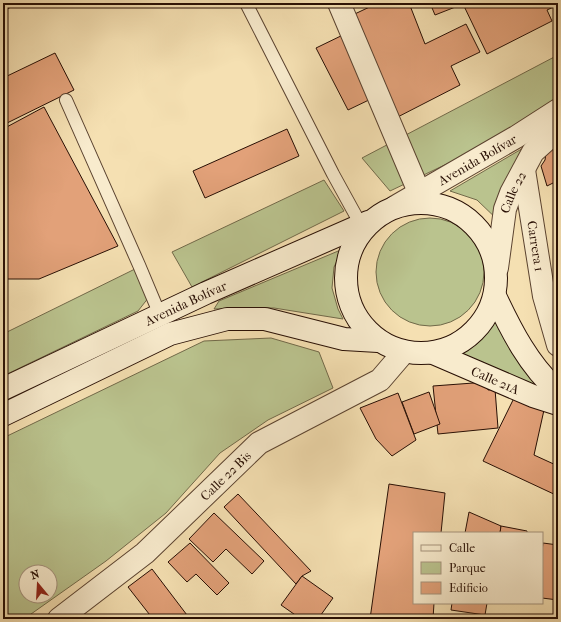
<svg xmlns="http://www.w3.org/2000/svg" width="561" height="622" font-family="'IM FELL French Canon',serif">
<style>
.green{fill:#bac38e;stroke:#716949;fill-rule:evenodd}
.building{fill:#e2a179;stroke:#280f04}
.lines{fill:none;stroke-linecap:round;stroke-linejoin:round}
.lane-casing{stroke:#5b4330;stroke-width:14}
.street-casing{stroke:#5b4330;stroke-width:24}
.secondary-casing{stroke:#280f04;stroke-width:24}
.lane{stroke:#f8ebcd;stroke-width:12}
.street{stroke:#f8ebcd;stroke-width:22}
.secondary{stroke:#f8ebcd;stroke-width:22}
.labels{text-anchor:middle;stroke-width:4;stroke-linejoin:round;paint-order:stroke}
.street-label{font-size:13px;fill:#280f04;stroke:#f8ebcd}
</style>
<rect width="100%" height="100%" fill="#f5e0b2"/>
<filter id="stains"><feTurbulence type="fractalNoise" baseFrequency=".005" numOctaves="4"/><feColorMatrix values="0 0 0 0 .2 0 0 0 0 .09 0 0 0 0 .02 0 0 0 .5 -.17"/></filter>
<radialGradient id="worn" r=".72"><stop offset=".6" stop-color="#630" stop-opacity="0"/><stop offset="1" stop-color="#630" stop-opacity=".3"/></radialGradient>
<g class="green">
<polygon points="558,55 558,111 390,191 362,158"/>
<polygon points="525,147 501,223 477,200 450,191"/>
<polygon points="324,180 344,211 192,287 172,252"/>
<circle cx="430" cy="272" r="54"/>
<polygon points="343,249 334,267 332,288 338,309 343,319 274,308 238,308 214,309 219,301"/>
<polygon points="137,268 149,297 138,311 3,376 3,334"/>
<polygon points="495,322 539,390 454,357 476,341"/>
<path d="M271,338L319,352L333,388L268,420L220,453L166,513L106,561L24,619H3V438L204,341ZM26,572H50V596H26Z"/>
</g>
<g class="building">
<polygon points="3,3 9,3 11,7 3,11"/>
<polygon points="378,3 409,3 425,44 466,24 480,52 451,66 460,85 386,123 373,98 348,110 316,48 347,33 342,20"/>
<polygon points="430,3 558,3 558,5 547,10 552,21 487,54 463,4 435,15"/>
<polygon points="55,53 74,90 3,125 3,78"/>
<polygon points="44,107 118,246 39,279 3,279 3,129"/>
<polygon points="287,129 299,156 205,198 193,171"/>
<polygon points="558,135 558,192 555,182 547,186 541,166 545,160 547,146"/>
<polygon points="487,382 488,390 495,389 498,428 438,434 433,386"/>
<polygon points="429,392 440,424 414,434 402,402"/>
<polygon points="398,393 416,440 392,456 376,439 360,408"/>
<polygon points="515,396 544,410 534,455 558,466 558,496 483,461"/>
<polygon points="389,484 445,493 441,533 414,533 414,603 434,603 433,619 370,619"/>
<polygon points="238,494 311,571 302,576 296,584 224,507"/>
<polygon points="469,512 501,526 500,533 465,533"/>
<polygon points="214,513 264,561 252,574 226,549 213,562 189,539"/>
<polygon points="501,526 527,531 527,533 500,533"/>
<polygon points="190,543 229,583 217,595 196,574 187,582 168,562"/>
<polygon points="543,543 558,545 558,600 542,598 542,551"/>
<polygon points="152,569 190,619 153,619 128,587"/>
<polygon points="302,576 333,598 318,619 301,619 281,605"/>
<polygon points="452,603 487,603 485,615 451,610"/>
<polygon points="90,615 93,619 84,619"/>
</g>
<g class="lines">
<defs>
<g id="lane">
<polyline points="246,3 333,174 361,225"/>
<polyline points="66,100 139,265 160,315"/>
</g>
<g id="street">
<polyline points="339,3 419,192"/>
<path id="s1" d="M524,170L544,296L558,345"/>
<path id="s2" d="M395,207L516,137L558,110"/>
<path id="s3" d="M497,268L505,209L511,193L533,152L553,134L558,132"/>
<path id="s4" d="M59,619L145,553L259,443L380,380L404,352"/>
</g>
<g id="secondary">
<circle cx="421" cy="278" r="75"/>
<path d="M495,296C511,330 529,366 558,391"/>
<path id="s5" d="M433,353L533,396L558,404"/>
<path id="s6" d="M3,389L206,293L368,222"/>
<polyline points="3,415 170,334 227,319 265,319 344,339 378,341"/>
</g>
</defs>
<use href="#lane" class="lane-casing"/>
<use href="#street" class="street-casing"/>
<use href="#secondary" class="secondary-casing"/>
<use href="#lane" class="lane"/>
<use href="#street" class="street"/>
<use href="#secondary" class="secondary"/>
</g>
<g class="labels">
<g class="street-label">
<text dy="5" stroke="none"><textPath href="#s2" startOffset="95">Avenida Bolívar</textPath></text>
<text dy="5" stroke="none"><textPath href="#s3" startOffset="78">Calle 22</textPath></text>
<text dy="5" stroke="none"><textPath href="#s1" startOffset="77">Carrera 1</textPath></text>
<text dy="5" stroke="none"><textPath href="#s6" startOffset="202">Avenida Bolívar</textPath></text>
<text dy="5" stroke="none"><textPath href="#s5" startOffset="68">Calle 21A</textPath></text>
<text dy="5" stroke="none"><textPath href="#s4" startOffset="220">Calle 22 Bis</textPath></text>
</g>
</g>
<rect width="561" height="622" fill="none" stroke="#f5e0b2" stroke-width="16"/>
<rect x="4" y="4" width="553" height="614" fill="none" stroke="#280f04" stroke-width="2"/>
<rect x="8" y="8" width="545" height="606" fill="none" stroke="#280f04"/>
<rect x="413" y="532" width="130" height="72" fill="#f8ebcd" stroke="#a5937d"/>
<rect x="421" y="545" width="20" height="6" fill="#f8ebcd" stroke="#a5937d"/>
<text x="449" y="552" font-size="12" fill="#280f04">Calle</text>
<rect x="421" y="562" width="20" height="12" fill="#bac38e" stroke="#a5937d"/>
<text x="449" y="572" font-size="12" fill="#280f04">Parque</text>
<rect x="421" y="582" width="20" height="12" fill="#e2a179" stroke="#a5937d"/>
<text x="449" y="592" font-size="12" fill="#280f04">Edificio</text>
<g transform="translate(38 584) rotate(342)"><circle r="19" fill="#f8ebcd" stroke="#a5937d"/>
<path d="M0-3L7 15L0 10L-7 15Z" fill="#8f2418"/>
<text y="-6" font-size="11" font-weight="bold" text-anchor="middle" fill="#280f04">N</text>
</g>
<rect width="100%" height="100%" filter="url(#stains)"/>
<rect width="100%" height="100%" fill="url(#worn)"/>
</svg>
